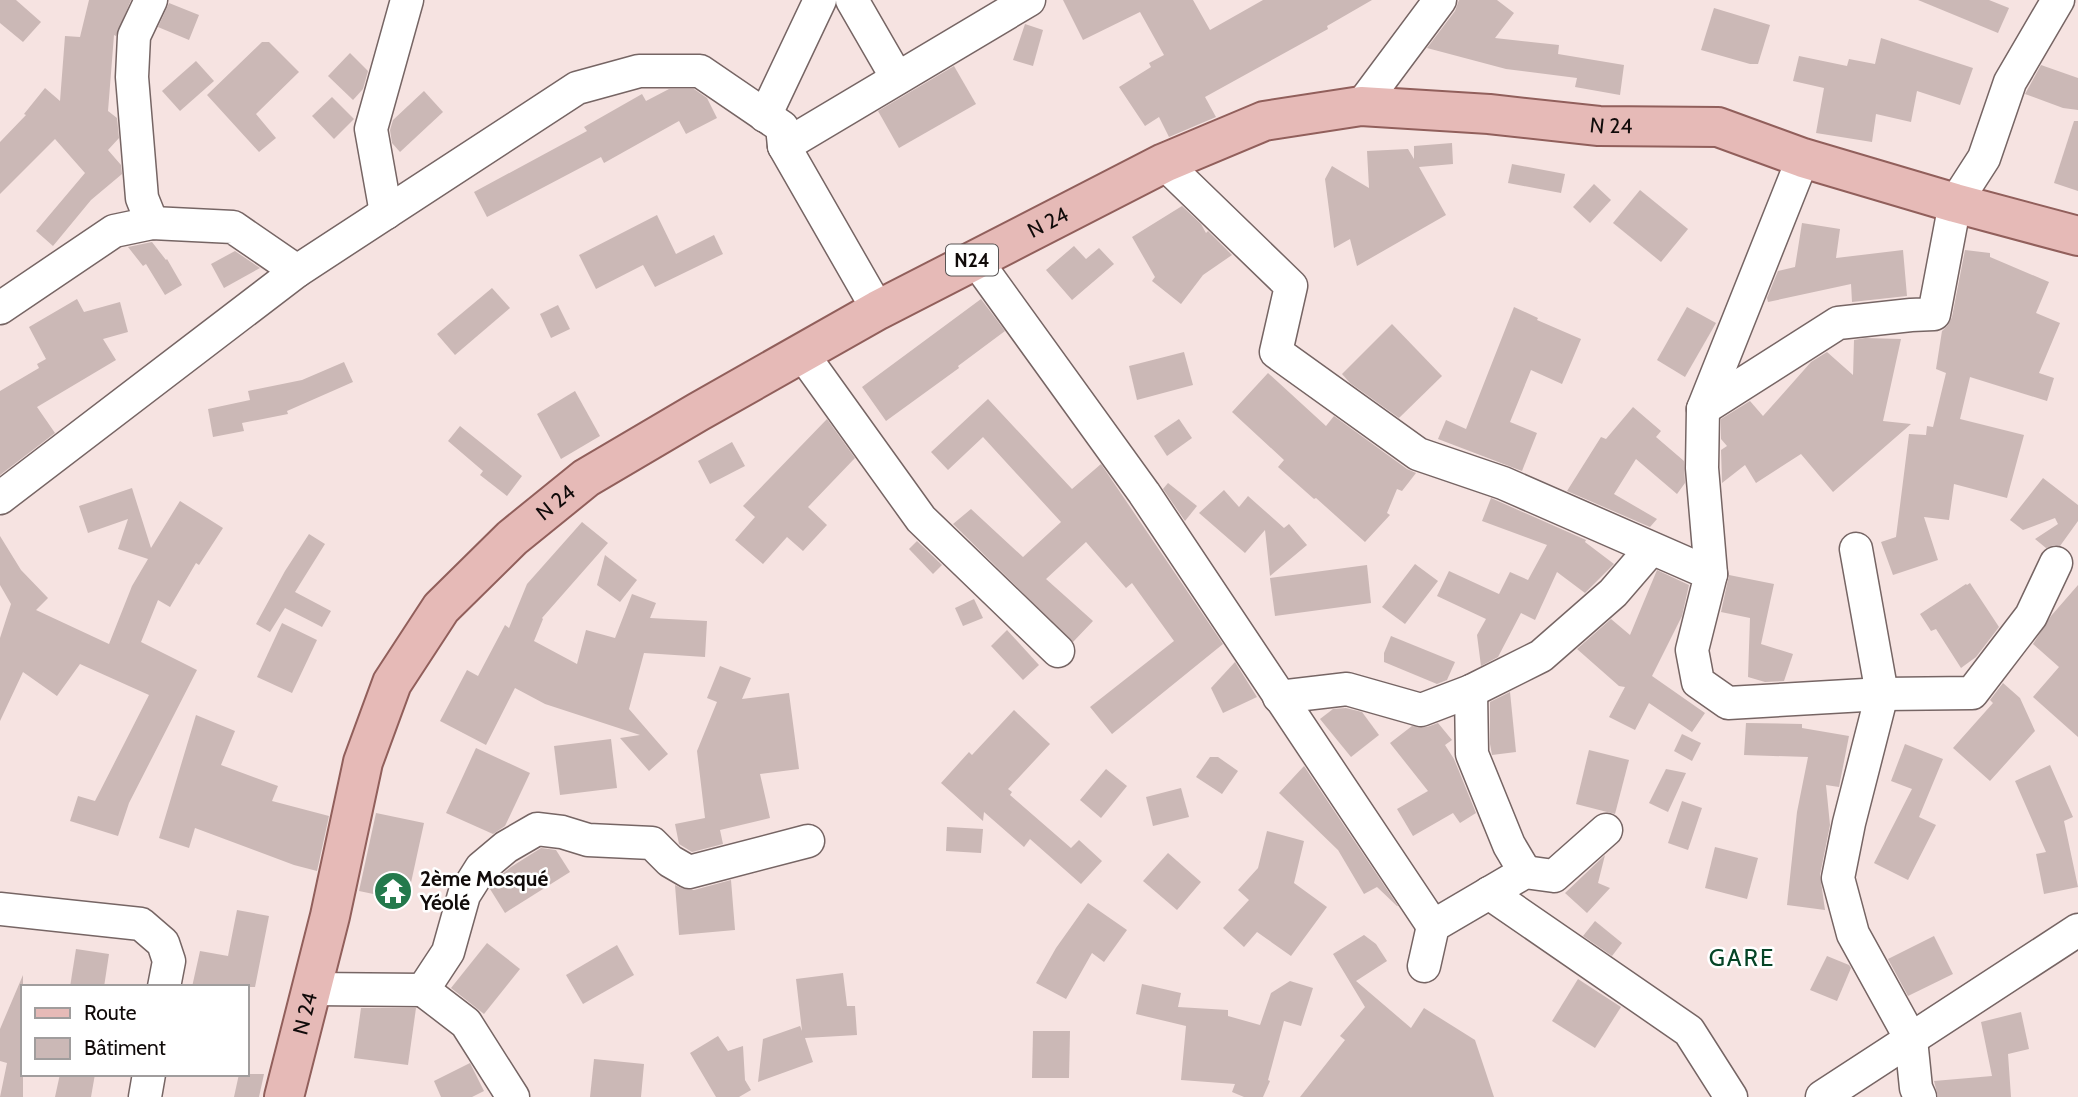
<svg xmlns="http://www.w3.org/2000/svg" width="2078" height="1097" font-family="Cabin,sans-serif">
<style>
.building{fill:#cbb8b6}
.lines{fill:none;stroke-linecap:round;stroke-linejoin:round}
.minor-casing{stroke:#766564;stroke-width:35}
.major-casing{stroke:#915f5b;stroke-width:42}
.minor{stroke:#fff;stroke-width:32}
.major{stroke:#e6bab7;stroke-width:38}
.labels{text-anchor:middle;stroke-width:5;stroke-linejoin:round;paint-order:stroke}
.shield{fill:#fff;stroke:#585454;stroke-width:2}
.shield-label{font-size:19px;font-weight:bold;fill:#110b0a}
.street-label{font-size:21px;fill:#110b0a;stroke:#fff}
.poi-label{font-size:21px;font-weight:bold;fill:#110b0a;stroke:#fff;text-anchor:start}
.quarter-label{font-size:24px;letter-spacing:2px;fill:#054426;stroke:#fff}
</style>
<rect width="100%" height="100%" fill="#f6e3e1"/>
<g class="building">
<polygon points="0,0 16,0 41,22 23,42 0,23"/>
<polygon points="89,0 131,0 116,36 114,35 108,111 117,118 119,138 108,150 121,165 122,174 91,200 53,246 36,231 85,173 55,139 0,194 0,142 26,115 24,114 45,88 60,101 65,36 80,37"/>
<polygon points="1063,0 1193,0 1210,30 1263,0 1372,0 1327,26 1328,29 1205,97 1216,117 1169,137 1159,117 1145,126 1119,87 1151,67 1149,63 1164,55 1140,12 1083,40"/>
<polygon points="1459,0 1497,0 1514,13 1495,38 1559,45 1558,54 1624,65 1620,95 1575,87 1577,78 1506,69 1427,48 1455,11"/>
<polygon points="1918,0 1989,0 2009,8 1998,33"/>
<polygon points="169,3 199,15 189,40 158,27"/>
<polygon points="1714,8 1770,25 1758,64 1750,64 1701,50"/>
<polygon points="1025,24 1043,30 1033,66 1013,60"/>
<polygon points="1881,38 1973,68 1960,105 1917,91 1911,122 1876,114 1872,142 1816,133 1824,88 1793,81 1799,56 1847,66 1849,59 1875,64"/>
<polygon points="262,42 269,42 299,72 256,114 276,138 259,152 207,95"/>
<polygon points="350,53 368,71 363,89 353,100 328,76"/>
<polygon points="196,61 214,81 180,111 162,91"/>
<polygon points="2041,65 2078,78 2078,110 2063,108 2025,94"/>
<polygon points="954,66 976,104 899,148 878,111"/>
<polygon points="669,89 694,89 707,98 717,118 686,134 679,121 604,163 601,157 487,217 474,192 587,131 584,127 642,94 646,101"/>
<polygon points="424,91 443,112 400,152 392,143 390,130 393,120"/>
<polygon points="332,97 354,119 334,139 312,116"/>
<polygon points="2074,121 2078,121 2078,191 2054,183"/>
<polygon points="1452,143 1453,164 1419,167 1446,215 1357,266 1350,239 1334,248 1325,179 1332,166 1369,188 1367,151 1408,149 1414,159 1414,146"/>
<polygon points="1512,164 1565,174 1561,193 1508,183"/>
<polygon points="1594,184 1611,200 1590,223 1573,207"/>
<polygon points="1640,190 1688,229 1661,262 1613,223"/>
<polygon points="1182,206 1201,224 1206,233 1208,231 1232,255 1203,275 1181,304 1152,281 1155,277 1132,237"/>
<polygon points="657,215 676,254 714,235 723,254 655,287 643,265 596,289 579,255"/>
<polygon points="1802,223 1840,229 1836,258 1903,250 1907,296 1852,302 1851,284 1768,302 1767,298 1778,271 1795,267"/>
<polygon points="152,242 166,260 167,259 182,285 165,295 146,264 143,266 128,247"/>
<polygon points="1074,246 1086,259 1099,248 1114,264 1072,300 1046,270"/>
<polygon points="1965,250 1990,253 1990,257 2049,282 2036,313 2060,323 2039,373 2054,378 2047,401 1970,377 1960,419 2024,435 2007,498 1954,484 1949,520 1924,517 1938,560 1893,575 1881,542 1896,537 1909,434 1926,435 1927,426 1933,427 1946,373 1936,369 1942,331 1948,325 1952,317"/>
<polygon points="235,251 260,268 224,288 211,264"/>
<polygon points="492,288 510,308 455,355 437,334"/>
<polygon points="77,299 84,312 120,302 128,332 103,339 116,360 37,407 55,433 0,475 0,391 39,368 37,364 46,359 29,327"/>
<polygon points="981,299 1005,331 958,366 959,368 886,421 862,387"/>
<polygon points="558,305 570,329 551,338 540,314"/>
<polygon points="1514,307 1538,318 1537,320 1581,339 1562,384 1531,370 1510,422 1537,433 1522,471 1438,439 1446,420 1466,429"/>
<polygon points="1687,307 1716,323 1685,377 1657,360"/>
<polygon points="1392,324 1442,376 1399,418 1350,383 1342,374"/>
<polygon points="1865,338 1901,339 1883,421 1911,424 1833,492 1801,454 1756,483 1745,465 1722,483 1721,450 1727,446 1721,439 1721,419 1750,401 1763,416 1811,362 1827,352 1853,375 1854,340"/>
<polygon points="1184,352 1193,385 1137,400 1129,366"/>
<polygon points="344,362 353,382 287,411 288,414 242,423 244,431 213,437 208,409 250,400 248,391 302,380"/>
<polygon points="1268,373 1326,426 1334,416 1407,469 1416,473 1402,491 1397,489 1387,513 1390,515 1365,542 1316,498 1314,499 1278,467 1284,460 1232,412"/>
<polygon points="575,391 600,436 561,459 537,414"/>
<polygon points="988,399 1072,489 1101,464 1223,644 1112,734 1090,707 1174,641 1132,583 1126,588 1086,542 1046,579 1093,621 1073,642 953,524 971,509 1023,557 1061,522 983,437 948,470 931,452"/>
<polygon points="1633,407 1661,431 1656,437 1684,461 1685,483 1677,494 1636,459 1614,494 1657,519 1650,527 1567,491 1601,437 1606,439"/>
<polygon points="827,419 855,458 808,507 827,525 803,551 787,537 763,564 735,540 755,517 743,506"/>
<polygon points="1179,419 1192,438 1167,456 1154,436"/>
<polygon points="460,426 522,476 507,496 480,475 483,471 448,441"/>
<polygon points="732,442 745,466 710,484 698,461"/>
<polygon points="2043,478 2078,505 2078,521 2060,546 2054,545 2046,548 2035,539 2058,524 2055,518 2023,530 2010,520"/>
<polygon points="1168,483 1197,506 1185,521 1163,489"/>
<polygon points="132,488 151,548 180,501 223,528 199,565 196,563 170,607 158,600 141,642 197,670 129,803 118,836 70,821 78,796 95,801 149,695 80,664 57,696 23,672 0,721 0,638 11,604 0,585 0,536 21,570 48,598 36,610 109,644 132,586 148,559 118,549 128,519 88,533 79,506"/>
<polygon points="1224,490 1239,507 1248,496 1284,528 1289,524 1307,545 1270,576 1265,530 1245,553 1199,513"/>
<polygon points="1491,498 1586,540 1585,542 1614,564 1585,593 1557,572 1535,620 1521,613 1498,657 1481,666 1477,635 1486,619 1437,596 1449,571 1499,594 1510,572 1528,580 1547,545 1482,521"/>
<polygon points="582,522 608,543 542,618 543,619 534,641 577,664 586,630 615,638 632,594 656,603 650,618 707,621 705,657 644,653 629,709 668,754 649,771 620,738 640,735 545,704 515,688 486,745 440,721 467,670 478,676 505,625 509,628 527,584"/>
<polygon points="309,534 325,544 295,592 331,611 322,627 285,608 270,632 256,624 285,571"/>
<polygon points="917,541 942,565 933,574 909,549"/>
<polygon points="605,555 637,580 620,602 597,585"/>
<polygon points="1415,564 1438,581 1405,624 1382,607"/>
<polygon points="1367,565 1371,603 1275,616 1270,578"/>
<polygon points="1657,570 1689,585 1682,616 1652,676 1705,713 1692,732 1649,703 1635,730 1609,717 1625,687 1619,686 1577,649 1611,619 1630,635"/>
<polygon points="1729,575 1774,584 1761,644 1793,654 1784,681 1765,682 1748,677 1750,618 1721,612"/>
<polygon points="1970,583 1999,627 1976,657 1961,668 1936,629 1931,631 1920,614 1966,584 1967,585"/>
<polygon points="2078,585 2078,737 2033,697 2059,667 2033,644 2051,616"/>
<polygon points="974,599 983,618 963,626 955,608"/>
<polygon points="282,623 317,640 292,693 257,677"/>
<polygon points="1007,630 1039,665 1023,680 991,646"/>
<polygon points="1391,636 1455,662 1447,680 1437,684 1384,662 1384,653"/>
<polygon points="1235,662 1257,697 1223,713 1211,688"/>
<polygon points="720,666 751,678 742,699 789,693 799,769 760,774 770,818 720,830 723,844 692,852 679,844 675,824 705,818 697,751 717,702 707,698"/>
<polygon points="2003,683 2020,698 2035,731 1990,781 1953,748 1993,703 1990,700"/>
<polygon points="1510,692 1516,752 1492,755 1490,744 1490,702"/>
<polygon points="1346,708 1362,712 1379,735 1351,757 1320,719 1333,709"/>
<polygon points="1014,710 1050,744 1008,789 1012,792 1010,795 1071,848 1079,840 1102,861 1081,884 1030,839 1024,847 984,812 983,821 941,783 969,752 972,755"/>
<polygon points="196,715 235,731 221,765 278,786 272,801 329,816 317,871 294,865 195,828 189,848 159,838"/>
<polygon points="1438,723 1452,740 1445,745 1454,759 1476,813 1460,823 1453,813 1413,836 1397,809 1428,791 1390,743 1412,726 1427,727"/>
<polygon points="1746,723 1802,724 1802,728 1849,736 1839,787 1826,785 1830,825 1820,875 1825,910 1787,905 1797,812 1808,757 1744,755"/>
<polygon points="1682,734 1701,743 1692,761 1674,751"/>
<polygon points="611,739 617,788 560,795 554,746"/>
<polygon points="1905,744 1943,759 1919,817 1936,825 1908,880 1874,863 1912,789 1891,781"/>
<polygon points="476,748 530,773 505,826 493,834 446,813"/>
<polygon points="1589,750 1629,760 1615,814 1576,804"/>
<polygon points="1210,757 1218,757 1238,771 1222,794 1196,777"/>
<polygon points="2050,765 2073,817 2064,821 2078,887 2044,894 2036,854 2046,852 2015,781"/>
<polygon points="1304,766 1398,906 1397,906 1377,887 1364,894 1338,850 1279,793"/>
<polygon points="1106,769 1127,786 1101,818 1080,800"/>
<polygon points="1666,769 1686,773 1668,812 1649,803"/>
<polygon points="1181,788 1189,817 1153,826 1146,797"/>
<polygon points="1682,801 1702,808 1688,850 1668,843"/>
<polygon points="376,813 424,823 407,901 359,891"/>
<polygon points="947,827 983,829 981,853 946,851"/>
<polygon points="1267,831 1304,841 1294,883 1327,907 1291,956 1257,932 1244,947 1223,928 1249,900 1238,890 1258,868"/>
<polygon points="1715,847 1758,858 1747,899 1705,888"/>
<polygon points="541,848 556,850 570,872 505,913 490,889 495,880 511,867"/>
<polygon points="1168,853 1201,882 1177,910 1143,881"/>
<polygon points="1605,855 1598,883 1610,888 1587,913 1565,893"/>
<polygon points="731,880 735,930 679,935 675,885 681,888 694,890"/>
<polygon points="1088,903 1127,930 1104,962 1092,953 1066,999 1036,983 1056,948"/>
<polygon points="237,910 269,916 255,987 192,987 200,951 228,956"/>
<polygon points="1595,921 1622,943 1612,956 1583,936"/>
<polygon points="1364,935 1376,944 1387,961 1356,981 1411,1028 1424,1008 1475,1040 1494,1097 1300,1097 1345,1040 1340,1036 1365,1007 1333,954"/>
<polygon points="1934,936 1953,974 1908,996 1888,959"/>
<polygon points="487,943 520,969 484,1014 451,988"/>
<polygon points="617,945 634,975 583,1004 566,975"/>
<polygon points="76,949 109,954 104,987 70,987"/>
<polygon points="1827,956 1849,965 1851,968 1837,1001 1810,990"/>
<polygon points="843,973 847,1006 855,1006 857,1035 805,1038 813,1062 758,1082 763,1039 800,1026 802,1031 796,979"/>
<polygon points="23,975 23,1097 0,1097 7,1063 0,1061 0,1029"/>
<polygon points="1578,979 1621,1007 1595,1048 1552,1021"/>
<polygon points="1290,981 1313,988 1301,1026 1284,1021 1268,1080 1270,1081 1263,1097 1244,1097 1232,1092 1235,1084 1181,1080 1186,1026 1136,1014 1142,984 1181,993 1178,1007 1228,1010 1228,1016 1260,1025 1271,993"/>
<polygon points="361,1008 416,1008 408,1065 354,1058"/>
<polygon points="2021,1012 2029,1049 2008,1054 2011,1097 1938,1097 1934,1081 1992,1076 1981,1022"/>
<polygon points="1033,1031 1070,1031 1069,1078 1032,1078"/>
<polygon points="718,1036 728,1051 743,1046 745,1080 751,1090 739,1097 716,1097 690,1053"/>
<polygon points="594,1059 644,1064 641,1097 590,1097"/>
<polygon points="470,1063 484,1091 472,1097 441,1097 434,1081"/>
<polygon points="60,1074 95,1074 91,1097 55,1097"/>
<polygon points="239,1074 264,1074 259,1097 234,1097"/>
</g>
<g class="lines">
<defs>
<g id="minor">
<polyline points="151,0 134,36 132,77 142,198 152,223"/>
<polyline points="852,0 897,78"/>
<polyline points="1361,106 1440,0"/>
<polyline points="765,116 820,0"/>
<polyline points="784,146 1029,0"/>
<polyline points="1164,163 1291,286 1276,352 1418,454 1503,483 1711,574 1692,650 1698,682 1728,703 1882,694 1972,693 2031,616 2056,563"/>
<polyline points="386,213 371,129 407,0"/>
<polyline points="975,259 1144,493 1433,926"/>
<polyline points="0,308 114,231 152,223 233,227 297,271"/>
<polyline points="801,352 921,519 1058,651"/>
<polyline points="1703,409 1838,323 1911,315 1934,314 1955,203 1984,158 2010,82 2058,0"/>
<polyline points="0,498 297,271 577,88 639,71 700,71 782,127 784,146 878,310"/>
<polyline points="1856,549 1882,694 1849,823 1838,878 1853,934 1911,1039 1916,1088 1920,1097"/>
<polyline points="1711,574 1702,468 1703,409 1803,158"/>
<polyline points="1471,691 1472,754 1509,845 1525,872"/>
<polyline points="1279,697 1347,689 1421,710 1471,691 1541,656 1613,593 1651,549"/>
<polyline points="1489,893 1689,1031 1731,1097"/>
<polyline points="0,909 141,924 163,943 169,961 164,987"/>
<polyline points="1424,966 1433,926 1525,872 1554,876 1606,830"/>
<polyline points="312,989 423,990 448,952 464,895 481,868 506,847 537,829 562,832 588,840 652,843 670,861 689,872 808,841"/>
<polyline points="423,990 466,1023 513,1097"/>
<polyline points="145,1097 149,1074"/>
<polyline points="1822,1097 2078,930"/>
</g>
<g id="major">
<path id="s1" d="M284,1097L330,916L363,762L392,683L441,608L512,538L586,478L698,412L878,310L1164,163L1264,121L1361,106L1489,114L1599,126L1718,127L1803,158L1955,203L2078,236"/>
</g>
</defs>
<use href="#minor" class="minor-casing"/>
<use href="#major" class="major-casing"/>
<use href="#minor" class="minor"/>
<use href="#major" class="major"/>
</g>
<defs>
<symbol id="temple-disc" viewBox="-11 -11 22 22"><circle r="9.5" fill="#24794c" stroke="#fff"/><path d="M0-6L5-2H3V0L6.5 2.5H4V6H1.5V3h-3V6H-4V2.5H-6.5L-3 0V-2H-5Z" fill="#fff"/></symbol>
</defs>
<g fill-rule="evenodd">
<use href="#temple-disc" x="371" y="869" width="44" height="44"/>
</g>
<g class="labels">
<rect class="shield" x="946" y="244.5" width="52" height="31" rx="5"/>
<g class="shield-label">
<text x="972" y="267">N24</text>
</g>
<g class="street-label">
<text dy="7" stroke="none"><textPath href="#s1" startOffset="1829">N 24</textPath></text>
<text dy="7" stroke="none"><textPath href="#s1" startOffset="1241">N 24</textPath></text>
<text dy="7" stroke="none"><textPath href="#s1" startOffset="674">N 24</textPath></text>
<text dy="7" stroke="none"><textPath href="#s1" startOffset="86">N 24</textPath></text>
</g>
<g class="poi-label">
<text x="420" y="886">2ème Mosqué<tspan x="420" dy="24">Yéolé</tspan></text>
</g>
<g class="quarter-label">
<text x="1742" y="966">GARE</text>
</g>
</g>
<rect x="21" y="985" width="228" height="91" fill="#ffffff" stroke="#a09d9d" stroke-width="2"/>
<rect x="35" y="1008" width="35" height="10" fill="#e6bab7" stroke="#a09d9d" stroke-width="2"/>
<text x="84" y="1020" font-size="21" fill="#110b0a">Route</text>
<rect x="35" y="1038" width="35" height="21" fill="#cbb8b6" stroke="#a09d9d" stroke-width="2"/>
<text x="84" y="1055" font-size="21" fill="#110b0a">Bâtiment</text>
</svg>
